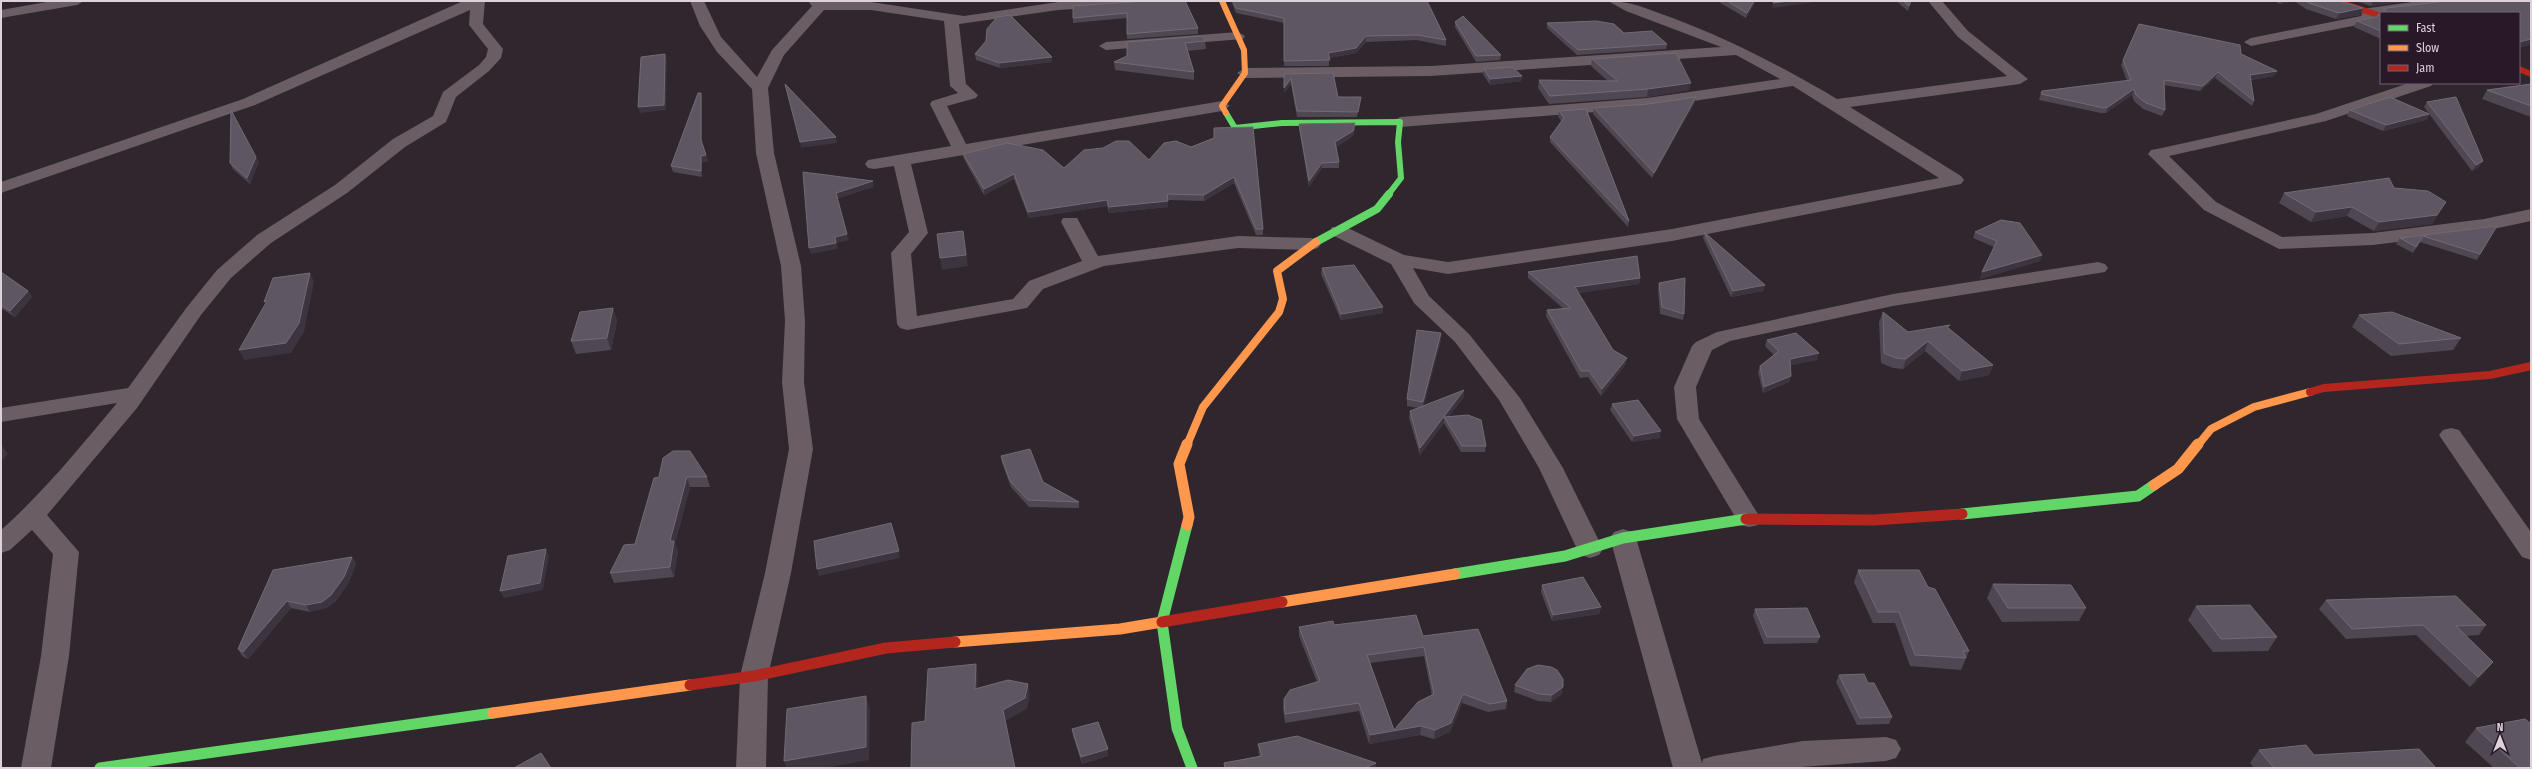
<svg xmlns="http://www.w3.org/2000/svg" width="2532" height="769" font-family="'Fira Sans Condensed',sans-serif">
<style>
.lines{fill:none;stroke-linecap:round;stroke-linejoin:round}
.street{fill:#6a5d63;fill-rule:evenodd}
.fast-far2{stroke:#63d668;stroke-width:6}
.fast-far1{stroke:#63d668;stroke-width:8}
.fast{stroke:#63d668;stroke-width:11}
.slow-far2{stroke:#ff974d;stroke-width:6}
.slow-far1{stroke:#ff974d;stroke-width:8}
.slow{stroke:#ff974d;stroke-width:11}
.jam-far2{stroke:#b3261e;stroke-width:6}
.jam-far1{stroke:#b3261e;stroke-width:8}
.jam{stroke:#b3261e;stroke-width:11}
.wall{fill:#4f4853;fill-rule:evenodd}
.shaded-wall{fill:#3c343e}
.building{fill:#5e5762;stroke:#726a75;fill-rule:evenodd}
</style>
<rect width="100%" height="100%" fill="#2f262e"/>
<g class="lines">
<g class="street">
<polygon points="52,1 84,1 77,5 1,18 1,10"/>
<path d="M463,1H485L483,24L503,49L501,58L489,71L456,97L446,122L405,147L347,193L271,243L231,278L201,315L137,408L47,515L79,552L69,656L51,768H21L41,656L53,554L32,530L10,550L1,553V530C44,492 80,447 117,403L1,422V408L128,388L187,307L217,270L257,235L335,185L393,139L433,116L443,92L479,65L486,57L488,49L469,25L470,10L255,105L1,193V182L243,99Z"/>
<polygon points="690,1 704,1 721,37 757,77 772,50 812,6 808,1 871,2 964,16 1058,2 1152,1 1145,5 1058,10 959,24 966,84 978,95 976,98 947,106 966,144 1222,101 1230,106 1222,111 911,164 928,233 911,254 917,316 1013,299 1029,281 1082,261 1061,222 1063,218 1077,218 1098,256 1238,236 1311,238 1318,240 1321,244 1318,248 1311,250 1238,248 1104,266 1043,289 1027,308 907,330 900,328 897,324 891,253 909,232 894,166 874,169 868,168 865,164 868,160 874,159 951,146 930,104 932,101 958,93 950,86 944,21 871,10 824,10 784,55 768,88 774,153 801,266 805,321 804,382 813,449 791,573 768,676 766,768 736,768 740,676 765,573 789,449 782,382 785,321 781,266 756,153 752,89 717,52 700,26"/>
<path d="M1608,1C1632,1 1647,9 1670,17C1729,39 1783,67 1837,99L2007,76L1958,37L1928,1H1942L1968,31L2028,79L2020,84L1850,107L1961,176L1964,180L1961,184L1672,241L1448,274L1413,268L1429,296L1469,334L1520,398L1563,468L1603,549L1599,555L1590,558L1581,555L1577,549L1539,468L1499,400L1455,342L1414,303L1391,264L1332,235L1330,231L1332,227H1346L1404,255L1448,262L1672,229L1939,178L1793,86L1647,108L1400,127L1392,122L1400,117L1647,98L1780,79L1736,55L1431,76L1245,78L1237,73L1245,68L1431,66L1721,47L1626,11Z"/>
<polygon points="2419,1 2457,1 2450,5 2381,13 2376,15 2373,22 2251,46 2244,42 2251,38 2361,16 2364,9 2369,8"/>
<polygon points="1238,32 1245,36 1243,39 1106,50 1099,46 1106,42"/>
<polygon points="2409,83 2433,83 2431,86 2326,121 2169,156 2216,202 2282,237 2373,233 2484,219 2531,209 2531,221 2484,231 2373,245 2279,249 2204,210 2148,154 2151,150 2157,149 2316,114"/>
<polygon points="2098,262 2105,264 2108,268 2105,272 1893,306 1730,341 1712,350 1696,387 1699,419 1761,519 1758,525 1749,527 1740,525 1677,419 1674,387 1692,346 1696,342 1717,332 1893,294"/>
<polygon points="2451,428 2459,430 2531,532 2531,560 2522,557 2439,435 2443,430"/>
<polygon points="1623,529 1632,532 1636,538 1702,763 1703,759 1714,756 1803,741 1886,737 1896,740 1901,749 1896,758 1886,761 1786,768 1673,768 1610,538 1614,532"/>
</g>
<polyline class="fast-far2" points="1226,113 1235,128 1282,123 1400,122 1398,142 1401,178 1388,195"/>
<polyline class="fast-far1" points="1316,242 1377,209 1389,194"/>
<g class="fast">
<polyline points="1962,514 2138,496 2154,485"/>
<polyline points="1187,525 1162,622 1177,728 1192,768"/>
<polyline points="1455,574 1565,556 1623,538 1746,519"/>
<polyline points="100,768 493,713"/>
</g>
<polyline class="slow-far2" points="1222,1 1244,50 1245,73 1222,106 1226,113"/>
<g class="slow-far1">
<polyline points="1187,445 1203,407 1279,312 1283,299 1277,271 1316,242"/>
<polyline points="2198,445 2211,429 2254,407 2310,392"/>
</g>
<g class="slow">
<polyline points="2154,485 2178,469 2198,444"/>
<polyline points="1187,525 1189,517 1179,464 1187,444"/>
<polyline points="1282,602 1455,574"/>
<polyline points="955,642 1120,629 1162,622"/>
<polyline points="493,713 690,685"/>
</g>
<g class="jam-far2">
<polyline points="2336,1 2381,16"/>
<polyline points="2519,69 2531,74"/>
</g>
<polyline class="jam-far1" points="2310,392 2324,388 2490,375 2531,366"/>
<g class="jam">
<polyline points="1746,519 1874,520 1962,514"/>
<polyline points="1162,622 1282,602"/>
<polyline points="690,685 754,676 886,648 955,642"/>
</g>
</g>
<g class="wall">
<polygon points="1131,1 1185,1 1198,28 1198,34 1127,39 1127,18 1073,23 1073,18 1145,1"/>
<polygon points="1231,1 1427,1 1446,40 1446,46 1417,40 1366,42 1356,53 1329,58 1329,66 1284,66 1284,23 1236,13"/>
<polygon points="1717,1 1756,1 1746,18"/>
<polygon points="1896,1 1911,1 1908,11"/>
<polygon points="2274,1 2339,1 2363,8 2360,15 2336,19 2306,9 2294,1 2280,4"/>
<polygon points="2355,1 2408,1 2371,6"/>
<polygon points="2381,14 2381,39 2354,27 2357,21 2376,17"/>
<polygon points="1455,22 1501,55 1500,60 1476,62 1455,27"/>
<polygon points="1547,23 1624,33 1667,44 1666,49 1577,55 1547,28"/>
<polygon points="2139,24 2241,54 2277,71 2274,76 2251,80 2254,101 2252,106 2215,78 2200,91 2164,85 2165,110 2162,116 2143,109 2134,101 2132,95 2106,113 2101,113 2039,100 2040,96 2042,91 2127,81 2121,65"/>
<polygon points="1205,41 1206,49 1188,51 1194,72 1194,80 1115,70 1114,62 1127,56 1127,42"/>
<polygon points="975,54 1052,57 1052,62 1000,68 976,60"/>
<polygon points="1592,59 1689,90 1647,97 1549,104 1538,88 1539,80 1608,81 1591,66"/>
<polygon points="1484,69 1522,76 1521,81 1490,85 1483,74"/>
<polygon points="1284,74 1338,97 1361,97 1357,117 1297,117 1291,84 1284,93"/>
<polygon points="2531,84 2531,117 2482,99 2487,90"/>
<polygon points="702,99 702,144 708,161 702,162 702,177 673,172 671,166"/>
<polygon points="1695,102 1652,178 1593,114 1594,108"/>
<polygon points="2427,102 2479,167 2472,171 2424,107"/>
<polygon points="1586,109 1629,221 1628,227 1550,142 1550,137 1561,121 1558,116 1559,111"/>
<polygon points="2350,110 2429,114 2426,120 2383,131 2347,116"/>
<polygon points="1355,123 1355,129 1353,136 1336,147 1339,162 1339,168 1322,168 1309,187 1299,129 1299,124"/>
<polygon points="1214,138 1263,229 1263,235 1256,235 1234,183 1204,201 1168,200 1168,207 1109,213 1107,206 1029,218 1014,179 984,195 964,159 963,154 1064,168 1149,160 1191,147"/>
<polygon points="256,157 259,162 250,184 233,169 230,163"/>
<polygon points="2394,188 2446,202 2432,224 2374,231 2347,216 2311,222 2279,203 2284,193"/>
<polygon points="2497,226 2477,260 2420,242 2413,253 2396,244 2400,238"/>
<polygon points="1704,232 1765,285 1763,291 1731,297 1703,238"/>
<polygon points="1975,232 2042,255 2040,261 1980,279 1982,272 1994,247 1973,238"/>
<polygon points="1322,268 1383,313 1341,320 1321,274"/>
<polygon points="1,272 28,291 32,297 15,317 1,308"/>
<polygon points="1528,272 1640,278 1639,284 1578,293 1613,350 1626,364 1601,396 1588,377 1580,378 1546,316 1547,310 1564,309 1528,278"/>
<polygon points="1659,283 1684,314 1683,320 1660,314 1658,290"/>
<polygon points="613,308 617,321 611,350 576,354 571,341"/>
<polygon points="1883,312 1908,332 1949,328 1993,365 1989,375 1959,381 1925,351 1903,369 1893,368 1881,363 1879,322"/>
<polygon points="2359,315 2461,338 2453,350 2391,356 2352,327"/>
<polygon points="1441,340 1423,406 1464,390 1464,397 1449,416 1486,446 1485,452 1461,452 1444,423 1420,455 1409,418 1410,411 1419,408 1407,406 1407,399"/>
<polygon points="1767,340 1817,360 1790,365 1791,376 1789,382 1763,393 1758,372 1760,366 1774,355 1765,346"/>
<polygon points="1612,404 1660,438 1632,442 1610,410"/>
<polygon points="1001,456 1043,482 1079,502 1079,508 1029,507 1011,487 1002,463"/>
<polygon points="707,477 710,487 690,487 675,543 678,551 674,577 614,583 610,573 635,544 654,478"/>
<polygon points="352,557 356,564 348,584 335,602 326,608 310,612 291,608 248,659 242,656 238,649 273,570"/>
<polygon points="1858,570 1928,587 1969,651 1961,670 1910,666 1895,623 1873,623 1854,582"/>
<polygon points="1993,584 2086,608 2079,621 2002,622 1987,598"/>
<polygon points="1542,585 1601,607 1599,614 1552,621 1541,592"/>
<polygon points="2326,600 2486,625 2479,635 2466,636 2493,662 2485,672 2470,687 2416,635 2346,639 2319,609"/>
<polygon points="2196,606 2277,637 2268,651 2213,652 2188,620"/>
<polygon points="1755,609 1820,637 1817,643 1764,644 1753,616"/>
<path d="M1334,625L1423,636L1507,701L1506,709L1488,712L1462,703L1450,732L1434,739L1420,735L1369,744L1359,711L1285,723L1283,708L1284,699L1317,682L1299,636V627ZM1424,656L1432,696L1394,730L1370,663Z"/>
<polygon points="1839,675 1868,683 1892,717 1889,724 1857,725 1836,682"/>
<polygon points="1515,685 1562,694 1551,702 1538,701 1514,692"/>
<polygon points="2476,728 2531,768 2494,768 2465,742"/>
<polygon points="1072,729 1108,749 1108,756 1082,764 1073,736"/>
<polygon points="1258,744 1376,763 1376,768 1224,768 1224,763 1259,756"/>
<polygon points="2259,750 2314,755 2436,768 2254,768 2250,763"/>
</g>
<g class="shaded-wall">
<polygon points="1754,1 1756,1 1746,18 1747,13"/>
<polygon points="1789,1 1823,1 1772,8 1773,3"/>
<polygon points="2282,1 2294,1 2280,4"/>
<polygon points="2373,1 2408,1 2371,6"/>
<polygon points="2363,8 2360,15 2336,19 2339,13"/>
<polygon points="1366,36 1366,42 1356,53 1328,58 1328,53"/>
<polygon points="2531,39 2531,45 2519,48 2519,42"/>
<polygon points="665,54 667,60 666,110 640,113 638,107"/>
<polygon points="1052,57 1052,62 1000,68 999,63"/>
<polygon points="2277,71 2274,76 2248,80 2250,75"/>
<polygon points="2218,72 2215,78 2200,91 2203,86"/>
<polygon points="1522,76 1521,81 1490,85 1490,79"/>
<polygon points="1291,79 1291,84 1284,93 1284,88"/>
<polygon points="1691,83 1689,90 1647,97 1648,89"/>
<polygon points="2134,89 2132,95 2106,113 2108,107"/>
<polygon points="701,93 702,99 702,145 701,140"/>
<polygon points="1696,97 1695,102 1652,178 1654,173"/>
<polygon points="2429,114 2426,120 2383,131 2386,125"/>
<polygon points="1355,123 1355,129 1353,136 1335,147 1335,142"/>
<polygon points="836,137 837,143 801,148 800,142"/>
<polygon points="706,155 708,161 702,162 702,177 701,171 701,156"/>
<polygon points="256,157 259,162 250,184 247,178"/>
<polygon points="2483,161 2479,167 2472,171 2476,165"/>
<polygon points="1322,163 1322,168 1309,187 1309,181"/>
<polygon points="1014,174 1014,179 984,195 984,189"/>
<polygon points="1234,177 1234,183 1204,201 1204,195"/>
<polygon points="873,181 874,187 837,199 836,193"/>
<polygon points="1107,200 1107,206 1029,218 1028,212"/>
<polygon points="1168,201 1168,207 1109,213 1109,207"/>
<polygon points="2446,202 2432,224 2374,231 2379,222"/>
<polygon points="2352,207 2347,216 2311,222 2316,212"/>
<polygon points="847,234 849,240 837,243 838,249 811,254 809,248 835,237"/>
<polygon points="965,242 968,266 942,270 940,258"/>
<polygon points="2042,255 2040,261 1980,279 1982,272"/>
<polygon points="310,273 314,282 304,332 291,353 244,360 239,350"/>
<polygon points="1640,278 1639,284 1574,294 1575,287"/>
<polygon points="1765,285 1763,291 1731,297 1733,291"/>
<polygon points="28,291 32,297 15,317 10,311"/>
<polygon points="1383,307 1383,313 1341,320 1341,314"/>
<polygon points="613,308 617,321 611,350 607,338"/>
<polygon points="1441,333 1441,340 1423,409 1423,402"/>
<polygon points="1928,341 1925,351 1903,369 1906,359"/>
<polygon points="1819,353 1817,360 1788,366 1790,359"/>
<polygon points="1627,358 1626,364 1601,396 1602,389"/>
<polygon points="1993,365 1989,375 1959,381 1962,371"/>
<polygon points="1791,376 1789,382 1763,393 1764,387"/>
<polygon points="1464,390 1464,397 1446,420 1444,417 1444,423 1420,455 1420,448"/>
<polygon points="1661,431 1660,438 1632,442 1634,436"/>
<polygon points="1,444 8,454 1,462"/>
<polygon points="687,477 690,487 675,543 678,551 674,577 670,567 670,541"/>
<polygon points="546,549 549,556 543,590 504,598 500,591"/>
<polygon points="899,551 900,558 819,576 817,569"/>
<polygon points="352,557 356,564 348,584 335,602 326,608 310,612 306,605"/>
<polygon points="287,601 291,608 248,659 243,652"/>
<polygon points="1601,607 1599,614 1552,621 1553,615"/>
<polygon points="2493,662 2485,672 2470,687 2478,677"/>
<polygon points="976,664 978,676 977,700 975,689"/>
<polygon points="1028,684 1030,695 1027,709 1005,721 1003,710"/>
<polygon points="1563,687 1562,694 1551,702 1552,695"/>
<polygon points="1463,694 1462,703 1450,732 1434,739 1435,730"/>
<polygon points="866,696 870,710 869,760 825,768 786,768 784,761"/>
<polygon points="1421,726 1420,735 1369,744 1370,735"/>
<polygon points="1108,749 1108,756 1082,764 1081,757"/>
<polygon points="1376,763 1376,768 1365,768"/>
</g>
<g class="building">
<polygon points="1146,1 1185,1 1198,28 1127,34 1127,13 1073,18 1073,6"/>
<polygon points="1233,1 1427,1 1446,40 1417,35 1366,36 1356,48 1328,53 1330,60 1284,61 1284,18 1236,8"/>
<polygon points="1727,1 1754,1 1747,13"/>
<polygon points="1774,1 1789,1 1773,3"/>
<polygon points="1903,1 1911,1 1909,6"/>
<polygon points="2306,1 2339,1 2363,8 2339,13 2309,3"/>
<polygon points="2447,1 2531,1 2531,39 2519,42 2519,13 2385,13 2386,8"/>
<polygon points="2379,14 2381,14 2381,31 2357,21 2376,17"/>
<polygon points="1010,15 1052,57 999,63 975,54 986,41 987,29 997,17"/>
<polygon points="1463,16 1501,55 1476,56 1455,22"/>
<polygon points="1596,21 1614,24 1624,33 1652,31 1667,44 1578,50 1547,23"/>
<polygon points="2139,24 2240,45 2241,54 2277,71 2250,75 2254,101 2218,72 2203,86 2164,80 2165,110 2146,103 2136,95 2134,89 2108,107 2103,108 2041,94 2042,91 2131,80 2123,60"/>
<polygon points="1203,36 1205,41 1185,43 1194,72 1114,62 1127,56 1127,42"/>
<polygon points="1676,53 1691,83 1648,89 1550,96 1539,80 1618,81 1592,59"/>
<polygon points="665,54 664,105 638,107 641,57"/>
<polygon points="1512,67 1522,76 1490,79 1484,69"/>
<polygon points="1333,73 1338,97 1361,97 1358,112 1297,111 1291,79 1284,88 1284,74"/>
<polygon points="785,84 836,137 800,142"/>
<polygon points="2531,84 2531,106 2487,90"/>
<polygon points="698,93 701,93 701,140 706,155 701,156 701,171 671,166"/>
<polygon points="1696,97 1654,173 1594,108 1648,104"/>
<polygon points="2390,97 2429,114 2386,125 2350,110"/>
<polygon points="2456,97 2483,161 2476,165 2427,102"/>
<polygon points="1586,109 1629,221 1550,137 1564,118 1559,111"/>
<polygon points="231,110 256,157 247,178 230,163"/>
<polygon points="1355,123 1353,131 1335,142 1339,162 1322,163 1309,181 1299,124"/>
<polygon points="1253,127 1263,229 1256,229 1234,177 1204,195 1167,194 1168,201 1109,207 1107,200 1028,212 1014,174 984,189 963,154 1007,143 1043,150 1064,168 1084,150 1103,148 1116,141 1129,141 1149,160 1164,143 1176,141 1191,147 1214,138 1214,128"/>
<polygon points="803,172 873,181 836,193 847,234 835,237 836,243 809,248"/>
<polygon points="2389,178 2394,188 2428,191 2446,202 2437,215 2379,222 2352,207 2316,212 2284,193"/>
<polygon points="2001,220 2020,223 2042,255 1982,272 1997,241 1975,232"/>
<polygon points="2497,226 2480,254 2423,236 2416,247 2400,238"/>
<polygon points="963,231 966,255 940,258 937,234"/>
<polygon points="1704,232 1765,285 1733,291"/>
<polygon points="1637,256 1640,278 1575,287 1613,350 1627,358 1602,389 1589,371 1581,371 1547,310 1571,308 1528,272"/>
<polygon points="1354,265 1383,307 1341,314 1322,268"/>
<polygon points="1,272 28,291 10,311 1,305"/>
<polygon points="310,273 299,323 286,343 239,350 267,301 264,302 273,278"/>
<polygon points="1685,278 1684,314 1662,307 1659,283"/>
<polygon points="613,308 607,338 571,341 580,312"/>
<polygon points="1883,312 1908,332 1950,325 1947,327 1993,365 1962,371 1928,341 1906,359 1896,358 1884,353"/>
<polygon points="2392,312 2461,338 2399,344 2359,315"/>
<polygon points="1417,330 1441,333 1423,402 1407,399"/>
<polygon points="1796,333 1819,353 1790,359 1791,376 1764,387 1760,366 1779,351 1767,340"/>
<polygon points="1464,390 1420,448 1410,411"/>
<polygon points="1638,400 1661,431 1634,436 1612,404"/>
<polygon points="1468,415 1481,420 1486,446 1462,446 1444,417"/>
<polygon points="1030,449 1043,482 1079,502 1028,500 1010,481 1001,456"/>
<polygon points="673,451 690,451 707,477 687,477 670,541 674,541 670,567 610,573 624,545 635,544 654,478 659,477 663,458"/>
<polygon points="891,523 899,551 817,569 814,541"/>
<polygon points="546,549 540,583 500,591 508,556"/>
<polygon points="352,557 344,577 331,595 322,602 306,605 287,601 243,652 238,649 273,570"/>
<polygon points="1858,570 1919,570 1928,587 1935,589 1969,651 1963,651 1966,658 1915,655 1899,612 1878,612"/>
<polygon points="1583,577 1601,607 1553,615 1542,585"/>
<polygon points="1993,584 2071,585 2086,608 2008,608"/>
<polygon points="2456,596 2486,625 2456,626 2493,662 2478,677 2423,625 2352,629 2326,600"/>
<polygon points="2250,605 2277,637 2221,639 2196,606"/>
<polygon points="1807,608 1820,637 1767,637 1755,609"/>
<path d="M1416,615L1423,636L1478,629L1507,701L1490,704L1463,694L1451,723L1435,730L1421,726L1370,735L1359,703L1285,714L1284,699L1290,690L1320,681L1299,627L1333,621L1334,625ZM1424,647L1434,694L1418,702L1394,730L1367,655Z"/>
<polygon points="976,664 975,689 1008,680 1028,684 1025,698 1003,710 1015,768 910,768 911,768 912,723 925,721 928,669"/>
<polygon points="1538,665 1551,667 1557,670 1563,679 1563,687 1552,695 1539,694 1515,685 1527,669"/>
<polygon points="1864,674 1868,683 1874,683 1892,717 1860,718 1839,675"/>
<polygon points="866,696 866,747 784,761 787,709"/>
<polygon points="2525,719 2531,724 2531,768 2520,768 2476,728"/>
<polygon points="1098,722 1108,749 1081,757 1072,729"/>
<polygon points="1297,736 1376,763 1365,768 1225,768 1224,763 1262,756 1258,744"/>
<polygon points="2306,745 2314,755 2419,749 2436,768 2271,768 2274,768 2259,750"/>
<polygon points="541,753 551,768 514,768"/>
</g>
<rect width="2532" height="769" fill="none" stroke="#ddd1dc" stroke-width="4"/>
<rect x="2380" y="12" width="140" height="72" fill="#291828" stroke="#716270"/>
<rect x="2388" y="25" width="20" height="6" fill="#63d668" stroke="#716270"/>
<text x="2416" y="32" font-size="12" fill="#ddd1dc">Fast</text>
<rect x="2388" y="45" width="20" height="6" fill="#ff974d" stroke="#716270"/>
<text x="2416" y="52" font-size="12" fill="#ddd1dc">Slow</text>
<rect x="2388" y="65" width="20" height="6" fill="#b3261e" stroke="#716270"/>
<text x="2416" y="72" font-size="12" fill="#ddd1dc">Jam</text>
<g transform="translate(2500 737)" stroke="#291828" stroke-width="3" paint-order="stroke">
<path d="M0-3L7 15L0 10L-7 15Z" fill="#ddd1dc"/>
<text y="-6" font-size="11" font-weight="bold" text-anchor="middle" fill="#ddd1dc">N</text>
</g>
</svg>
